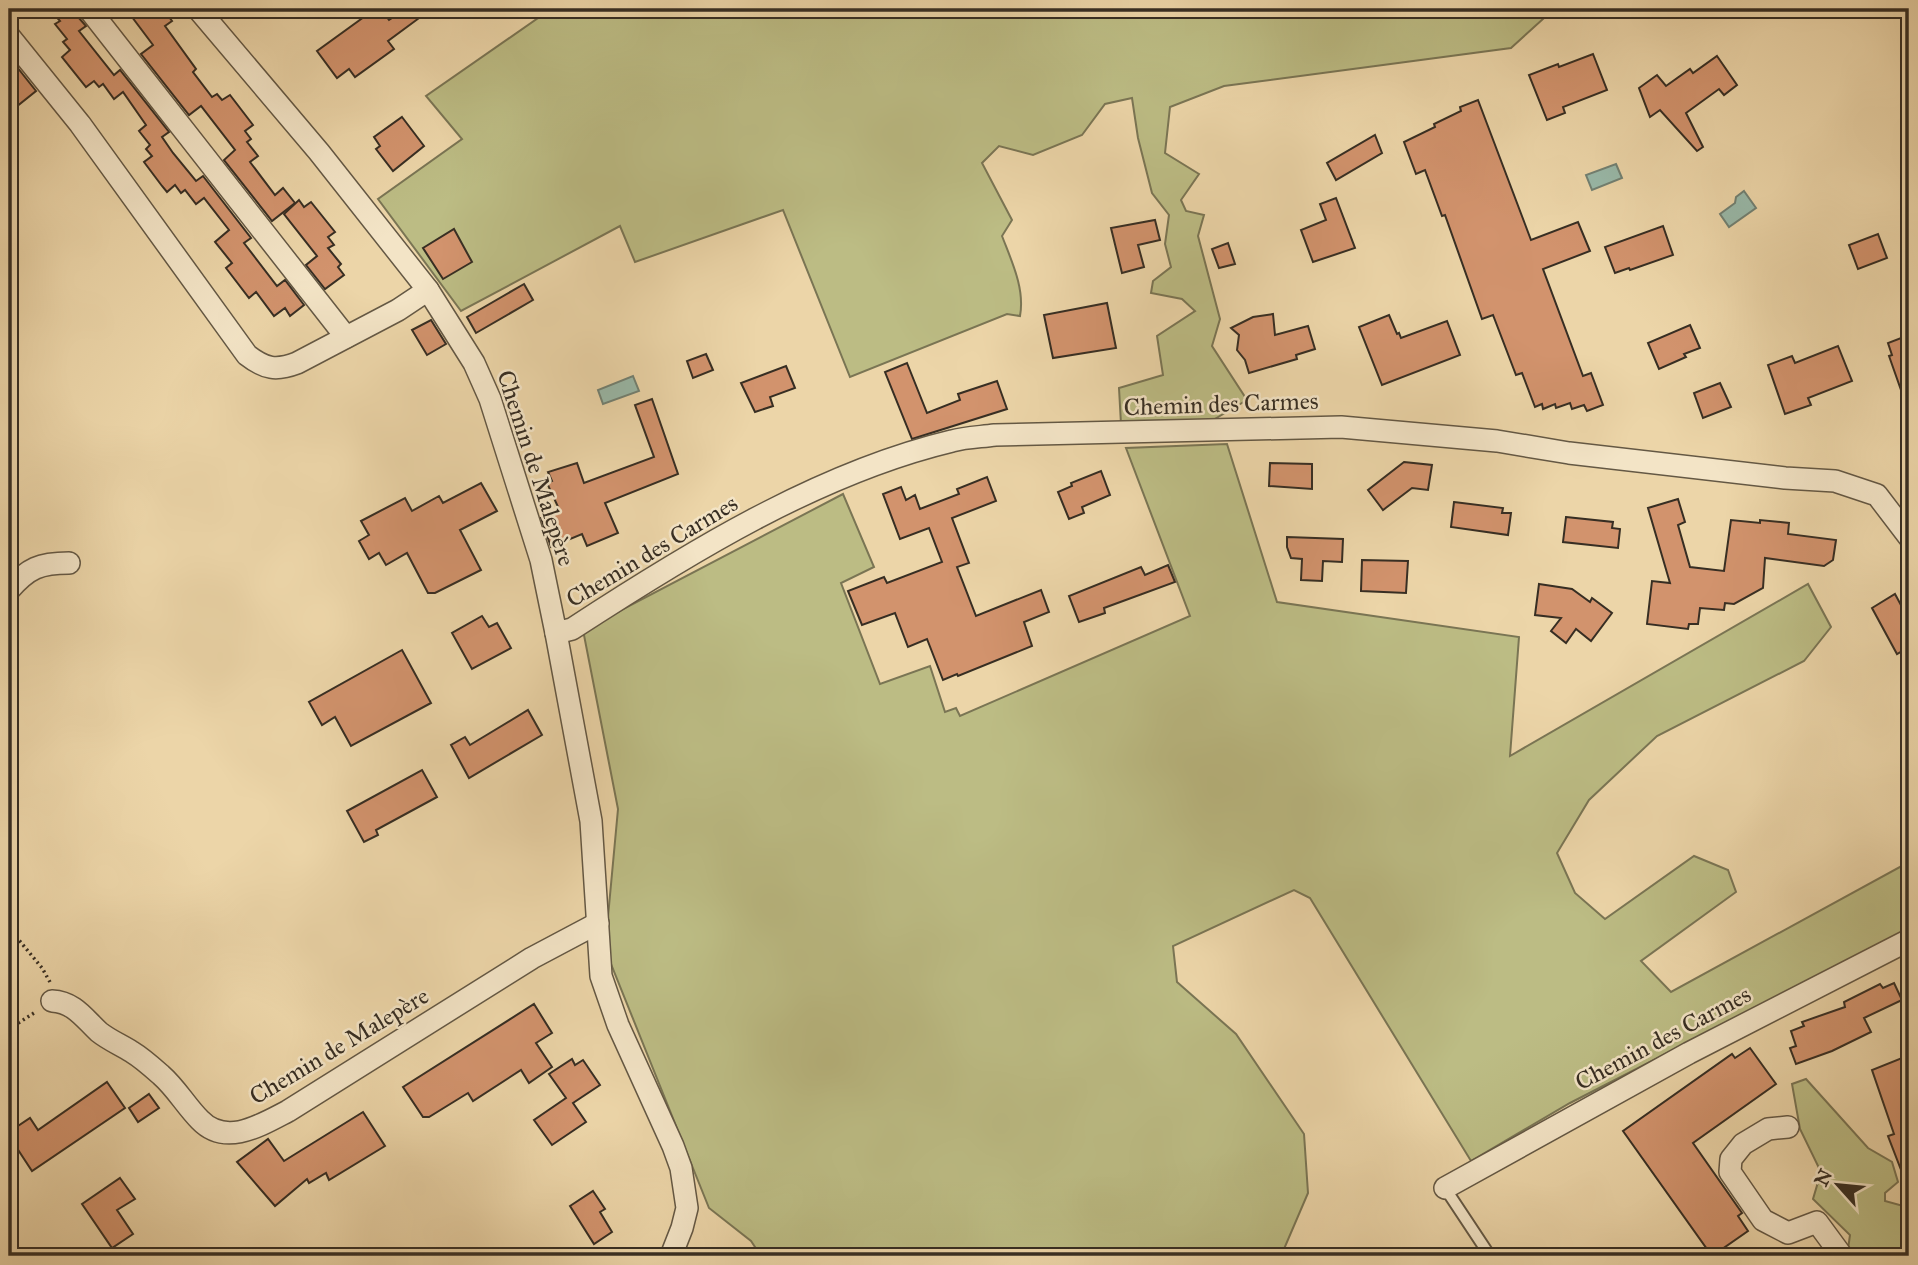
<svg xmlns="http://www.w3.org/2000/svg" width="1918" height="1265" font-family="'IM FELL Great Primer',serif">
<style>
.green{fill:#bcbc84;stroke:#7a7554;stroke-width:2}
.water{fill:#99b9a9;stroke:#728173;stroke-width:2}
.building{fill:#d2936d;stroke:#372e23;stroke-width:2}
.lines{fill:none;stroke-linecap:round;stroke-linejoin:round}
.service-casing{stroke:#645844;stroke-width:14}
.minor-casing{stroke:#645844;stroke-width:24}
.path{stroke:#372e23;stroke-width:3.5;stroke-dasharray:2 3.5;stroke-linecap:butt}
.service{stroke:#f3e4c6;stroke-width:10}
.minor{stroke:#f3e4c6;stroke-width:21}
.labels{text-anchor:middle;stroke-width:5;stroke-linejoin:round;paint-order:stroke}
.street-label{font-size:24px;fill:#372e23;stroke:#f3e4c6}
</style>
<rect width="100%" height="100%" fill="#ecd5a8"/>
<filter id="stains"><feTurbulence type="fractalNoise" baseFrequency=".00286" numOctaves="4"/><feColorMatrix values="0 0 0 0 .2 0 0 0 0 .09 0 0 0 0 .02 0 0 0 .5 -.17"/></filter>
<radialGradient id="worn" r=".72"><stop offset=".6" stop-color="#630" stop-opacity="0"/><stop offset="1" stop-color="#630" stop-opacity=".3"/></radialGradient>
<g class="green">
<path d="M551,9H1554L1511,48L1224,86L1170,107L1165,153L1199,174L1181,200L1186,211L1204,215L1198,236L1220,319L1212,346L1247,400L1196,430L1121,424L1119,388L1163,375L1157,336L1195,311L1182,299L1151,293L1153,281L1171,267L1165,244L1169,215L1152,193L1138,138L1132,98L1105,104L1082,135L1033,155L999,146L982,163L1012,220L1002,236C1012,262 1025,289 1020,316L1007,314L850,377L783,210L635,262L620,226L461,311L378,199L462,139L426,96Z"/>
<polygon points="1227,444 1277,602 1519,637 1510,756 1808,584 1831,627 1804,661 1657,736 1589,800 1557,853 1575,893 1605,919 1694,856 1728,870 1736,892 1641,961 1671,992 1909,862 1909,929 1570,1103 1471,1161 1310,898 1294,890 1173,946 1177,982 1236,1034 1304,1134 1308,1193 1281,1256 761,1256 751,1241 709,1208 605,949 618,809 583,630 843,494 874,567 841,583 880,684 930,666 945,712 956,708 960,716 1190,616 1126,448"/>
<polygon points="1806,1079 1868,1148 1892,1162 1898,1182 1885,1193 1885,1201 1907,1207 1909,1251 1904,1256 1847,1256 1850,1235 1813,1199 1821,1172 1800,1129 1792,1084"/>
</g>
<g class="water">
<polygon points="1616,164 1622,178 1592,190 1586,175"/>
<polygon points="1744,191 1756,208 1729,227 1720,214 1735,203 1736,197"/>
<polygon points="633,376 639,391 603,404 598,390"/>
</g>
<g class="building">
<polygon points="50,9 76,9 78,17 86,26 79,31 114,75 120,70 169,132 162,137 173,153 196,181 203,176 251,238 244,243 277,286 285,280 304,305 290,316 285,308 274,316 256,292 249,298 226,268 232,263 215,242 229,230 204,198 196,204 185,190 181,193 175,185 167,192 162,186 144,162 152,156 146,149 150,145 139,131 146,125 123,92 114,99 103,84 99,87 94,81 86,87 62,57 70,50 63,42 67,39 55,24 60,21"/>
<polygon points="126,9 163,9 172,21 165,26 196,69 193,72 212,97 217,94 222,100 230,95 253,125 245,131 251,139 247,142 258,156 250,162 275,195 283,188 295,203 272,221 224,160 235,150 201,106 189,115 141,54 153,45"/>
<polygon points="375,9 381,9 389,20 406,9 430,10 388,41 394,49 355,77 349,69 337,78 317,51"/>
<polygon points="1593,54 1607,90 1563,107 1565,113 1547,120 1529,75 1558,64 1559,67"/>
<polygon points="1717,56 1737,85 1724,95 1719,89 1686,113 1703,147 1697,151 1660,110 1650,117 1639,88 1657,75 1666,86 1690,69 1693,73"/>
<polygon points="9,57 36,91 16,107 9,98"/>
<polygon points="1478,100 1531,240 1578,222 1590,251 1543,269 1583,376 1591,373 1603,405 1587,411 1584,405 1572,409 1570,403 1556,408 1555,404 1543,409 1542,404 1535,407 1522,373 1516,375 1493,315 1482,319 1445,215 1442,216 1425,170 1416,174 1404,142 1435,127 1434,124 1461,111 1460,107"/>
<polygon points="402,117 424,146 393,171 376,149 380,146 374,137"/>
<polygon points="1375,135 1382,153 1336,180 1327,163"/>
<polygon points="1336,198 1355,248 1313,262 1301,230 1326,220 1320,204"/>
<polygon points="299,200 304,207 311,202 335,232 328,237 334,245 328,248 341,264 338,267 344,275 325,289 306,265 317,256 284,214"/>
<polygon points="1155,220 1160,240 1138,245 1144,267 1122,273 1111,228"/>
<polygon points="1663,226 1673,255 1630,270 1629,268 1615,273 1605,247"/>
<polygon points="454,229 472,262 443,279 423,248"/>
<polygon points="1878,234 1887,258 1858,269 1849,245"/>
<polygon points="1228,243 1235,264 1219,268 1212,249"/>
<polygon points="524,284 533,300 476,333 467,317"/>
<polygon points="1107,303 1116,348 1053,358 1044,315"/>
<polygon points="1273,314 1275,335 1308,326 1315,349 1296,355 1297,359 1249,373 1245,360 1237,350 1239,335 1231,328 1253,317"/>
<polygon points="1389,315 1397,334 1399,333 1401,338 1447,321 1460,355 1382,385 1359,327"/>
<polygon points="431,320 446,344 427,355 412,330"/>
<polygon points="1690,325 1700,348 1684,354 1686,357 1659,369 1648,343"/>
<polygon points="1909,335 1909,407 1907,407 1889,356 1892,355 1888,343"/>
<polygon points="1838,346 1852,381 1808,398 1811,405 1785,414 1768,365 1792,356 1795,363"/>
<polygon points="706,354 713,370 693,378 687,361"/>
<polygon points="907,363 927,413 960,400 958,394 997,381 1007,409 912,439 885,372"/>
<polygon points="786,366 795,388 770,397 773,406 755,412 741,383"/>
<polygon points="1720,383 1731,407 1703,418 1694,393"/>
<polygon points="652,399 678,474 605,503 618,533 587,546 582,534 551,547 541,518 559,509 547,483 552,481 548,472 577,463 584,483 654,457 635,405"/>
<polygon points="1404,462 1432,465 1428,490 1412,488 1383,510 1368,490"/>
<polygon points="1270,463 1312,464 1312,489 1269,486"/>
<polygon points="1101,471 1110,495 1082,507 1084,513 1069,519 1058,492 1072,486 1071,483"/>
<polygon points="987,477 996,501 952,518 969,563 957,567 976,616 1041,590 1049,612 1024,622 1032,646 958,676 957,674 943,680 927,639 908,647 895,613 862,625 848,591 884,577 887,583 942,562 929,528 900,539 883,494 901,487 906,500 915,495 920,509 959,494 957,489"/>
<polygon points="481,483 497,511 460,530 481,570 435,593 428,593 407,553 386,565 379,553 369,559 359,541 369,535 361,521 405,498 412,511 439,496 443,503"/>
<polygon points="1678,499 1685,522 1678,525 1690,567 1724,571 1731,520 1760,523 1760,520 1789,523 1788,534 1836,540 1833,560 1824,566 1765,558 1763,588 1734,604 1725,603 1724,610 1700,608 1698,624 1689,624 1688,629 1647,624 1652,581 1670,583 1648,508"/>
<polygon points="1454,502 1503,508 1502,513 1511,513 1508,535 1451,527"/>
<polygon points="1566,517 1613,522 1612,528 1620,529 1618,548 1563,542"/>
<polygon points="1287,537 1343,539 1342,562 1323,561 1322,581 1301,580 1302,559 1291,558 1287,547"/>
<polygon points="1362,560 1408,561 1406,593 1361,591"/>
<polygon points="1168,565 1175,582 1104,608 1105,613 1079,622 1069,596 1141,567 1145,575"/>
<polygon points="1539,584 1572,589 1590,602 1592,598 1612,613 1591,641 1576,629 1566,643 1551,631 1561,618 1535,615"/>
<polygon points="1895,594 1909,620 1909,647 1897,654 1872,608"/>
<polygon points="482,616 489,627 497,623 511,648 472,669 452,633"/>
<polygon points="402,650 431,703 351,746 335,717 322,725 309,702"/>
<polygon points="528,710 542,735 469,778 451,745 465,737 470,745"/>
<polygon points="422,770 437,797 376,830 378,835 364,842 347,811"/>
<polygon points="1894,983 1902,1000 1864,1018 1871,1032 1832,1051 1796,1064 1790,1048 1796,1046 1791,1031 1804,1026 1802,1022 1845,1007 1844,1002 1880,984 1883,988"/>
<polygon points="534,1004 552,1033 536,1043 552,1067 529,1083 521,1070 473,1101 468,1093 429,1117 423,1117 403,1087"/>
<polygon points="1750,1048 1776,1084 1693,1143 1742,1213 1738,1216 1748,1231 1712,1256 1623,1131 1732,1054 1735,1058"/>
<polygon points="1902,1058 1904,1063 1909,1061 1908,1188 1888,1136 1894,1134 1872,1070"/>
<polygon points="572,1059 575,1065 583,1060 600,1085 573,1103 586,1122 552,1145 534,1120 566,1098 549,1074"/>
<polygon points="107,1082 125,1108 32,1171 9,1136 9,1132 30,1118 38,1130"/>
<polygon points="149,1094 159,1108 138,1122 129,1108"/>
<polygon points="363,1112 385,1146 329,1180 326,1173 309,1183 307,1179 275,1206 237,1162 268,1139 284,1161"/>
<polygon points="120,1178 135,1199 117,1210 133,1234 112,1248 82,1204"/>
<polygon points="593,1191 605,1209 600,1212 612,1232 594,1244 570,1206"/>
</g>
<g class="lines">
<defs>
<polyline id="service" points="1445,1188 1490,1256"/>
<g id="minor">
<polyline points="89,9 346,337"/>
<polyline points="198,9 319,152 428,290 474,363 490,399 541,560 556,633 591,821 601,976 618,1025 673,1146 681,1168 687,1208 682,1228 671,1256"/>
<path d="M9,36L80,124L247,355C265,369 276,371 297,363L398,310L428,290"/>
<path d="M9,590C28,568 40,563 69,563"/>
<path d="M556,633L572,629C687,554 818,473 952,441C966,437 981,437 995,435L1341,427L1497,441L1569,453L1785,478L1835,481L1877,495L1909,537"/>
<path d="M52,1001C74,1002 84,1018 99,1032C109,1040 121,1045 132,1052C142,1058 152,1067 161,1075C176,1088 186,1106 200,1120C226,1147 261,1125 288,1111L532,958L598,923"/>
<polyline points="1788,1127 1768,1129 1743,1144 1731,1159 1730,1172 1763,1220 1788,1233 1817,1222 1842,1256"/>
<polyline points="1445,1188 1689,1053 1909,940"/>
</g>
</defs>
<use href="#service" class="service-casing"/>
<use href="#minor" class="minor-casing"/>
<g class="path">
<polyline points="9,928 42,968 50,982"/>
<polyline points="9,1029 34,1013"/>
</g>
<use href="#service" class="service"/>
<use href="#minor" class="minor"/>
</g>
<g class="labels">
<g class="street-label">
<text transform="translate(1221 404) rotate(-2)" y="8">Chemin des Carmes</text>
<text transform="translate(536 468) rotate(72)" y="8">Chemin de Malepère</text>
<text transform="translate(652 551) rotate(-31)" y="8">Chemin des Carmes</text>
<text transform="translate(1663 1038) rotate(-28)" y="8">Chemin des Carmes</text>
<text transform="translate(339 1046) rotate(-31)" y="8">Chemin de Malepère</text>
</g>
</g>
<rect width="1918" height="1265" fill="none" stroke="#ecd5a8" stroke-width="35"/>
<rect x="10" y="10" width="1897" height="1244" fill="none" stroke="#372e23" stroke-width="3.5"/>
<rect x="18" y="18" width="1883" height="1230" fill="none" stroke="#372e23" stroke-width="2"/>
<g transform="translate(1838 1185) rotate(297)" stroke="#f3e4c6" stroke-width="5" paint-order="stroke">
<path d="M0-5L12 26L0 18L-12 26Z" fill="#372e23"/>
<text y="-10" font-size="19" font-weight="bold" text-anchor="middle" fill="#372e23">N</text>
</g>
<rect width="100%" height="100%" filter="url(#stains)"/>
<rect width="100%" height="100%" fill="url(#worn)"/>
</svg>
